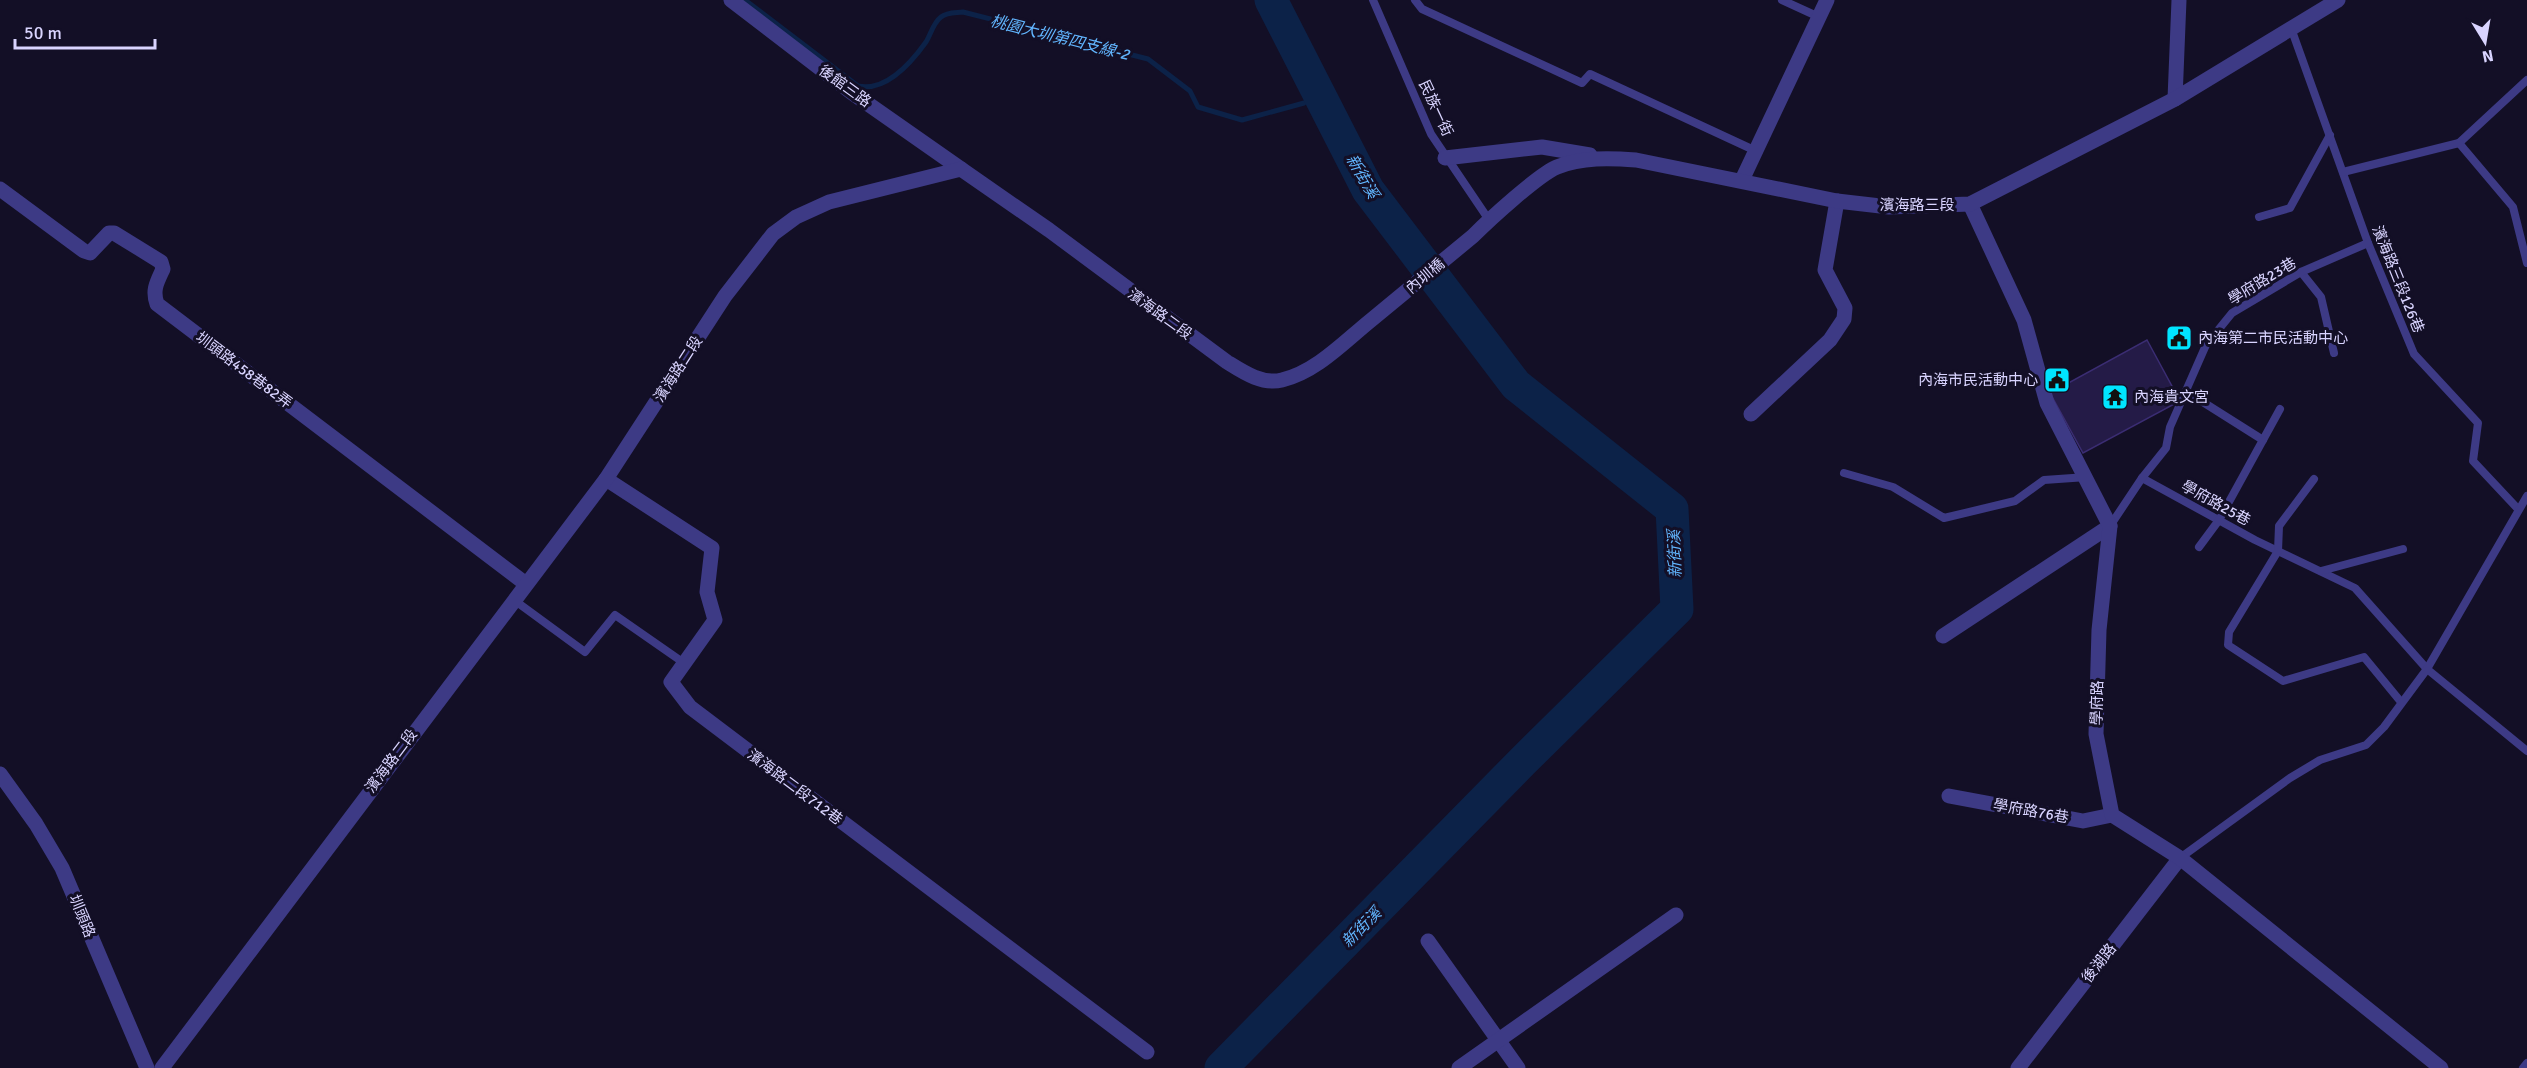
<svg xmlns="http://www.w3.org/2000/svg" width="2527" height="1068" font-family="Signika,'Noto Sans TC',sans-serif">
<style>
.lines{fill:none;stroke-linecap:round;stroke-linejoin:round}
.stream{stroke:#0c2248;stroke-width:5}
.river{stroke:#0c2248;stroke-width:33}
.building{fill:#241b47;stroke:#3b2d73;stroke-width:1.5}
.service{stroke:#3d3a85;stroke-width:8}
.minor{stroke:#3d3a85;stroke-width:15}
.tertiary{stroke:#3d3a85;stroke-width:15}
.labels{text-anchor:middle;stroke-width:6;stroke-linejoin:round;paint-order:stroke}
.street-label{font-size:15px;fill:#d9d4ff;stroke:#130f26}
.poi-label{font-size:15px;fill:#d9d4ff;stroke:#130f26;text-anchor:start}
.water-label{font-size:16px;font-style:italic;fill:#62b6ff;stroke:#130f26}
</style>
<rect width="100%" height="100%" fill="#130f26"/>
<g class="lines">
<path class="stream" d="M745,0L858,86C886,92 911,63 926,42C931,34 933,23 941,17C947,12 955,13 963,12L1148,59L1190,91L1198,107L1242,120L1304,103"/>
<polyline class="river" points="1221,1068 1522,762 1677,609 1672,509 1516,385 1368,190 1271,0"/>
</g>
<polygon class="building" points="2147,340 2180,401 2083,453 2050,393"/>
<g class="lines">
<g class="service">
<polyline points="1373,0 1431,134 1489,220"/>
<polyline points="1415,0 1422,9 1582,83 1590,74 1756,151"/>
<polyline points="1782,0 1819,17"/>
<polyline points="2291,28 2368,243 2414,354 2478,423 2473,461 2518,509"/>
<polyline points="2459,143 2527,80"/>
<polyline points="2343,172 2459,143 2513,207 2527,263"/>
<polyline points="2259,217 2290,208 2330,135"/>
<polyline points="2301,272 2321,297 2334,353"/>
<polyline points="2187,392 2263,440"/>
<polyline points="1844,473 1893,487 1944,518 2015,501 2044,480 2087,477"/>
<polyline points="2142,478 2255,540 2355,588 2427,669 2527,751"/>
<polyline points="2314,479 2279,526 2278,551 2229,632 2228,645 2283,681 2364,657 2401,702"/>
<polyline points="2110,526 2142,478 2166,448 2170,427 2206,345 2232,313 2301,272 2368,243"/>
<polyline points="2199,547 2219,520 2280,409"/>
<polyline points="2321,571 2403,549"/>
<polyline points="514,600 585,652 615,615 684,663"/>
<polyline points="2180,858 2290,778 2320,760 2366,745 2384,727 2427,669 2527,496"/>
<polyline points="2523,1068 2527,1063"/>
</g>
<g class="minor">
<polyline points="731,0 851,92 961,169"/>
<polyline points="2175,99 2179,0"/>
<polyline points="1742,180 1827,0"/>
<path d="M0,189L84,251L90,253L109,233H114L161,262L163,269C157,282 152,290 157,304L526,584"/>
<polyline points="1751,414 1830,340 1844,319 1845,308 1825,270 1837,201"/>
<polyline points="606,479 712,548 707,592 715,620 671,682 690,707 1147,1052"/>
<polyline points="1943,636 2110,526"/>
<polyline points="1949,796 2083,821 2112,815"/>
<polyline points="1428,941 1518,1068"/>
<polyline points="1459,1068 1676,915"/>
<polyline points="2018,1068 2180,858"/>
</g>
<g class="tertiary">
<polyline points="1445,158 1542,147 1590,155"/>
<polyline points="1970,204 2024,320 2047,403 2110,526 2099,630 2096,734 2112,815 2180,858 2441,1068"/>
<polyline points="0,774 36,824 62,868 147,1068"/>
<path d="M162,1068L606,479L725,296L773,234L796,217L829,202L961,169L1049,230L1227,362C1243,372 1262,385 1282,380C1316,372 1344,342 1370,321C1404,293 1439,264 1473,236C1489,220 1538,175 1557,167C1582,157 1610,158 1636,160L1837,201L1889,207L1970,204L2175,99L2338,0"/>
</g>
</g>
<defs>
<symbol id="civic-square" viewBox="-11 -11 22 22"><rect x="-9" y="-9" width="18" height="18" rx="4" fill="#00e5ff" stroke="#130f26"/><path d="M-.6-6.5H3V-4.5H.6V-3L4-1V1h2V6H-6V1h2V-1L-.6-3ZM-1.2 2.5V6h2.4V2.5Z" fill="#111"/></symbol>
<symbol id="temple-square" viewBox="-11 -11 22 22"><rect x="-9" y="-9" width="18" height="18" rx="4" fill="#00e5ff" stroke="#130f26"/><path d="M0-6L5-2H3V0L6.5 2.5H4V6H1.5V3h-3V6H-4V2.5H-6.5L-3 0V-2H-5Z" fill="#111"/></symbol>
</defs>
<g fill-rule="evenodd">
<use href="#civic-square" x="2164" y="323" width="30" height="30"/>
<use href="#civic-square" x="2042" y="365" width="30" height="30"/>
<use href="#temple-square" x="2100" y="382" width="30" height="30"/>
</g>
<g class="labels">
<g class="street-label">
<text transform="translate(845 86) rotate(36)" y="5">後館三路</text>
<text transform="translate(1436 108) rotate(65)" y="5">民族一街</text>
<text x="1917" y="210">濱海路三段</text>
<text transform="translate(1425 276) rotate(-40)" y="5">內圳橋</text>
<text transform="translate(2398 279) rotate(68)" y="5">濱海路三段126巷</text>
<text transform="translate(2262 281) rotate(-31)" y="5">學府路23巷</text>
<text transform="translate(1160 314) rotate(36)" y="5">濱海路二段</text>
<text transform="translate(678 369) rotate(-57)" y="5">濱海路二段</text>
<text transform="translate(244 370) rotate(37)" y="5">圳頭路458巷82弄</text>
<text transform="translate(2216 503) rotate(29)" y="5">學府路25巷</text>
<text transform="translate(2097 703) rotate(-89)" y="5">學府路</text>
<text transform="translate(391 761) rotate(-53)" y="5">濱海路二段</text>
<text transform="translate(795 787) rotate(37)" y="5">濱海路二段712巷</text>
<text transform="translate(2031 811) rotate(10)" y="5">學府路76巷</text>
<text transform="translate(82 916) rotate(68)" y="5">圳頭路</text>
<text transform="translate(2099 963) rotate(-52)" y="5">後湖路</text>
</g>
<g class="poi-label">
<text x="2198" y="343">內海第二市民活動中心</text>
<text x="2038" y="385" text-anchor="end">內海市民活動中心</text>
<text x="2134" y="402">內海貴文宮</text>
</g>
<g class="water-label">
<text transform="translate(1060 37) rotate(14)" y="6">桃園大圳第四支線-2</text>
<text transform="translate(1363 176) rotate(60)" y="6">新街溪</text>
<text transform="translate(1674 554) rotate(-92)" y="6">新街溪</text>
<text transform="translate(1361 927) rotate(-45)" y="6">新街溪</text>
</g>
</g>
<g transform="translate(2485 42) rotate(169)" stroke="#130f26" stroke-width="4.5" paint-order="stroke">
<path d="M0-4.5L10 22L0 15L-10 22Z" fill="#d9d4ff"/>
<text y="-9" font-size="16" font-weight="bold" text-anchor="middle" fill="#d9d4ff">N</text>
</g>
<path d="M15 39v9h140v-9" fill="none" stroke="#d9d4ff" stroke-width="3"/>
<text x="24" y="39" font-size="18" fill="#d9d4ff" stroke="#130f26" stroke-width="4.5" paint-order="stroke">50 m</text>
</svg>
